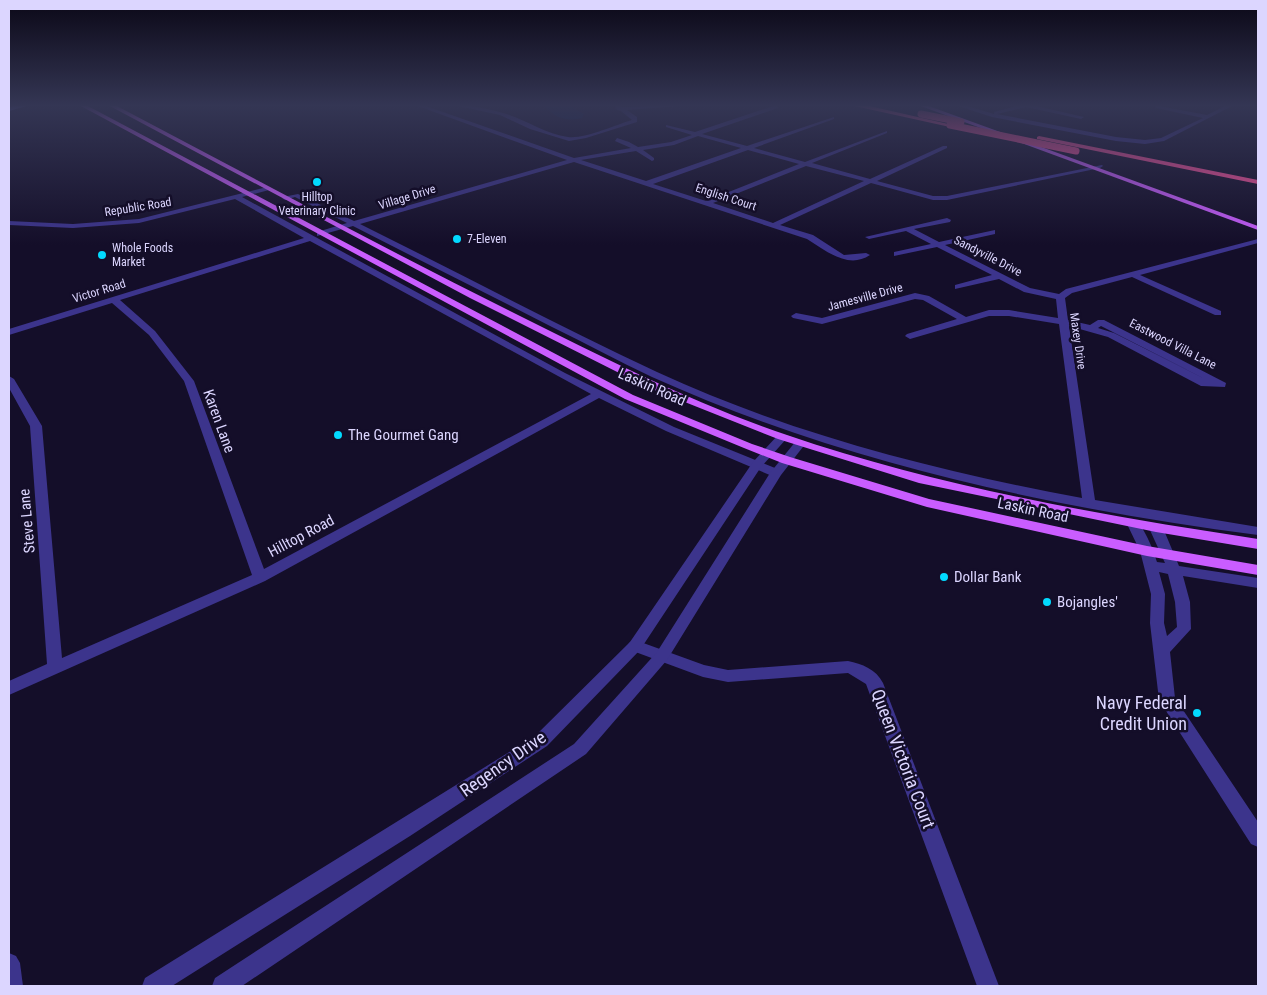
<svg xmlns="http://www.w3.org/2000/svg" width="1267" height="995" font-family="'Roboto Condensed',sans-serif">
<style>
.water{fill:#051b4a}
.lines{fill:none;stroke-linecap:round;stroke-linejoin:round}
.minor{fill:#3c348c;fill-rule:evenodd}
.tertiary{fill:#3c348c;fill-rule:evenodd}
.secondary{fill:#776dff;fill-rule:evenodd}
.primary{fill:#ca5dff;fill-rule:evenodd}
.motorway{fill:#ff519c;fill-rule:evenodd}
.motorway-bridge{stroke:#ff519c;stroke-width:7}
.poi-dot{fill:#02daff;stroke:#140e29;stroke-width:2}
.labels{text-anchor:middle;stroke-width:5;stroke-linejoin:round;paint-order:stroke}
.far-poi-label{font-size:12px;fill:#dcd6ff;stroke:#140e29;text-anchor:start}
.far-street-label{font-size:12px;fill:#dcd6ff;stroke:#140e29}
.street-label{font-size:15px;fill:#dcd6ff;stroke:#140e29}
.poi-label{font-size:15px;fill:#dcd6ff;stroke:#140e29;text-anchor:start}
.near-poi-label{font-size:18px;fill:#dcd6ff;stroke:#140e29;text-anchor:end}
.near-street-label{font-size:18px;fill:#dcd6ff;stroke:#140e29}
</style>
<rect width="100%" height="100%" fill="#140e29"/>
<path class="water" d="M544,105H569L584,114L582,118C565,122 555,118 544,105Z"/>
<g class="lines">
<g class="minor">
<path d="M415,105H423L574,158L631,148L615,141L617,138L629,142L638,147L671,142L692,135L666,127V125L695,132L776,105L778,108L702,134L747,146L834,117V119L754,148L805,162L887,131V133L812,163L870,179L943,146H947V148L877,181L933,196H947L1102,165L1103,166L1100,168L947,200H933L871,183L780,225L813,235L844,255L866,253L870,255C848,270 825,250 807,239L574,162L360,224C459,273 557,325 657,372C791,434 937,471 1082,498L1059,324L1009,316H989L910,339L905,336L907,334L957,319L923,300L915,299L822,324L793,318L791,316L796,313L822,318L915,293L929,296L966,317L989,310H1009L1058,318L1056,299L1024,292L999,279L955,289V285L992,275L937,247L894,256V252L931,244L906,231L869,239L865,237L947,218L951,220L950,222L914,229L939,242L995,230V234L945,245L1030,288L1059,294L1066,289L1258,239V243L1140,275L1221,311V315H1215L1132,277L1072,293L1065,298L1068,320L1090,325L1098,320H1104L1226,383L1225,387L1201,386L1108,337L1069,326L1095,500L1258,527V535C1052,508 843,463 652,377C618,361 585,343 552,327C486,293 419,260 353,226L317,236V232L347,223L295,197L285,200L282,198L283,197L298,194L354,221L567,160ZM698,136L741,148L646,181L581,160L636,151L652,161L654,160V158L643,150L674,145ZM748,150L799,164L706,201L653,184ZM806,166L864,181L773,223L713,203ZM1101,326L1209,381L1114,333L1098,328Z"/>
<path d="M453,105C469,105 487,108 503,113C525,119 545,134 568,137C585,139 615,125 632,120L621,111L617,110L614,105L623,107L692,105L627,110L637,117V122L586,138L569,141L530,129L500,115Z"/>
<polygon points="955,105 964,105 994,114 994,112 1020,105 1032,105 1084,117 1081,119 1026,107 997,114 1116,137 1145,140 1161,138 1203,118 1156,108 1154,105 1207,115 1227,105 1234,105 1164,141 1145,144 1116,141 992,117"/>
<path d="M267,187L269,188V190L242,197L565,373L674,427L780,470L782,473L776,477L772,476L666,431L599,398L265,581L9,695V681L47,664L30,426L9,388V376L14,379L42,426L62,658L252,575L184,381L149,335L112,303L9,335V329L304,238L235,199L139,223L73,228L9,225V221L73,224L139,219ZM310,241L591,394L264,569L194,381L155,331L120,300Z"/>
<path d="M1133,520C1143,522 1154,552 1157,562L1165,563L1149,528L1151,525H1161L1163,528L1179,566L1258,578V588L1183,576L1190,602L1191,629L1170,652L1175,698L1258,822V847L1251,844L1159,700L1150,623L1151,594L1140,551L1127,524ZM1159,572L1168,574L1175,602L1177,627L1167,636L1164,623L1165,594Z"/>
<path d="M635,640L704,665L728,670L848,661C862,664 876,669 883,683L999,986H977L866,684L848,673L728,682L703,677L630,650L627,646L630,642Z"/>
<polygon points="9,953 16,956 20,963 23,986 9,986"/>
</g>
<g class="tertiary">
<polygon points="782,434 788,437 761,467 640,650 547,746 410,836 172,986 142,986 145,978 535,736 630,642 753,462 778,435"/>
<polygon points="800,440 806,443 781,475 667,660 586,754 242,986 212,986 215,978 574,744 657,652 770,473 796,441"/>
</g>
<polygon class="secondary" points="18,105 30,105 9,111 9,107"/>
<g class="primary">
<polygon points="79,105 86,105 633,395 752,444 790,457 929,499 1147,546 1258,565 1258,575 1147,556 927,507 782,463 744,448 625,399"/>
<path d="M108,105H115C250,176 385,249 522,317C608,360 695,404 787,435C939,487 1100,515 1258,539V549L1156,532L919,483L778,439L647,387L470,298Z"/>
<polygon points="918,105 926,105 1258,226 1258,230"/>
</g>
<g class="motorway">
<polygon points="850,105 865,105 953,125 950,127"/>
<polygon points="1039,136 1258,180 1258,184 1037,139 1037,137"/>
</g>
<g class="motorway-bridge">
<polyline points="921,114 961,122"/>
<polyline points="950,125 1076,151"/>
</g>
</g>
<linearGradient id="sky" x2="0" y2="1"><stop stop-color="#0b0817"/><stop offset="0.43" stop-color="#343654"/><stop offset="1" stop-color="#343654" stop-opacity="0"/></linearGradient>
<rect width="1267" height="245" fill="url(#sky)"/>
<g class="poi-dot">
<circle cx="317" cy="182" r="5"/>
<circle cx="457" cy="239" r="5"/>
<circle cx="102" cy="255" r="5"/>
<circle cx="338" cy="435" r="5"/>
<circle cx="944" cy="577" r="5"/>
<circle cx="1047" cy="602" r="5"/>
<circle cx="1197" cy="713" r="5"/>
</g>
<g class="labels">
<g class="far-poi-label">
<text x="317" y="201" text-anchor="middle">Hilltop<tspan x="317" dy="14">Veterinary Clinic</tspan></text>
<text x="467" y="243">7-Eleven</text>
<text x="112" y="252">Whole Foods<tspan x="112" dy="14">Market</tspan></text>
</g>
<g class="far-street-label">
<text transform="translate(407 197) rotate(-17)" y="4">Village Drive</text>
<text transform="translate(726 197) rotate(18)" y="4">English Court</text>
<text transform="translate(138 207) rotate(-9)" y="4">Republic Road</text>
<text transform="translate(988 256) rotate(27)" y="4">Sandyville Drive</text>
<text transform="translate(99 291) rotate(-17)" y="4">Victor Road</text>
<text transform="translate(865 297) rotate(-15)" y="4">Jamesville Drive</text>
<text transform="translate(1078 341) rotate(82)" y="4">Maxey Drive</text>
<text transform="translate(1173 344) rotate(27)" y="4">Eastwood Villa Lane</text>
</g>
<g class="street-label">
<text transform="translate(652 387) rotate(24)" y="5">Laskin Road</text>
<text transform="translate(219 421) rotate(70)" y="5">Karen Lane</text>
<text transform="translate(1033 510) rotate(12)" y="5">Laskin Road</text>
<text transform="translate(27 521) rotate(-95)" y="5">Steve Lane</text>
<text transform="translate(301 536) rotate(-28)" y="5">Hilltop Road</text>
</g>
<g class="poi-label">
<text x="348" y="440">The Gourmet Gang</text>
<text x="954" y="582">Dollar Bank</text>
<text x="1057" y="607">Bojangles'</text>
</g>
<g class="near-poi-label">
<text x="1187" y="709">Navy Federal<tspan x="1187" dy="21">Credit Union</tspan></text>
</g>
<g class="near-street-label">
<text transform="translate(903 759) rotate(69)" y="6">Queen Victoria Court</text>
<text transform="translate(503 764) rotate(-35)" y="6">Regency Drive</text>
</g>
</g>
<rect width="1267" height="995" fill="none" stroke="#dcd6ff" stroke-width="20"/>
</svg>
